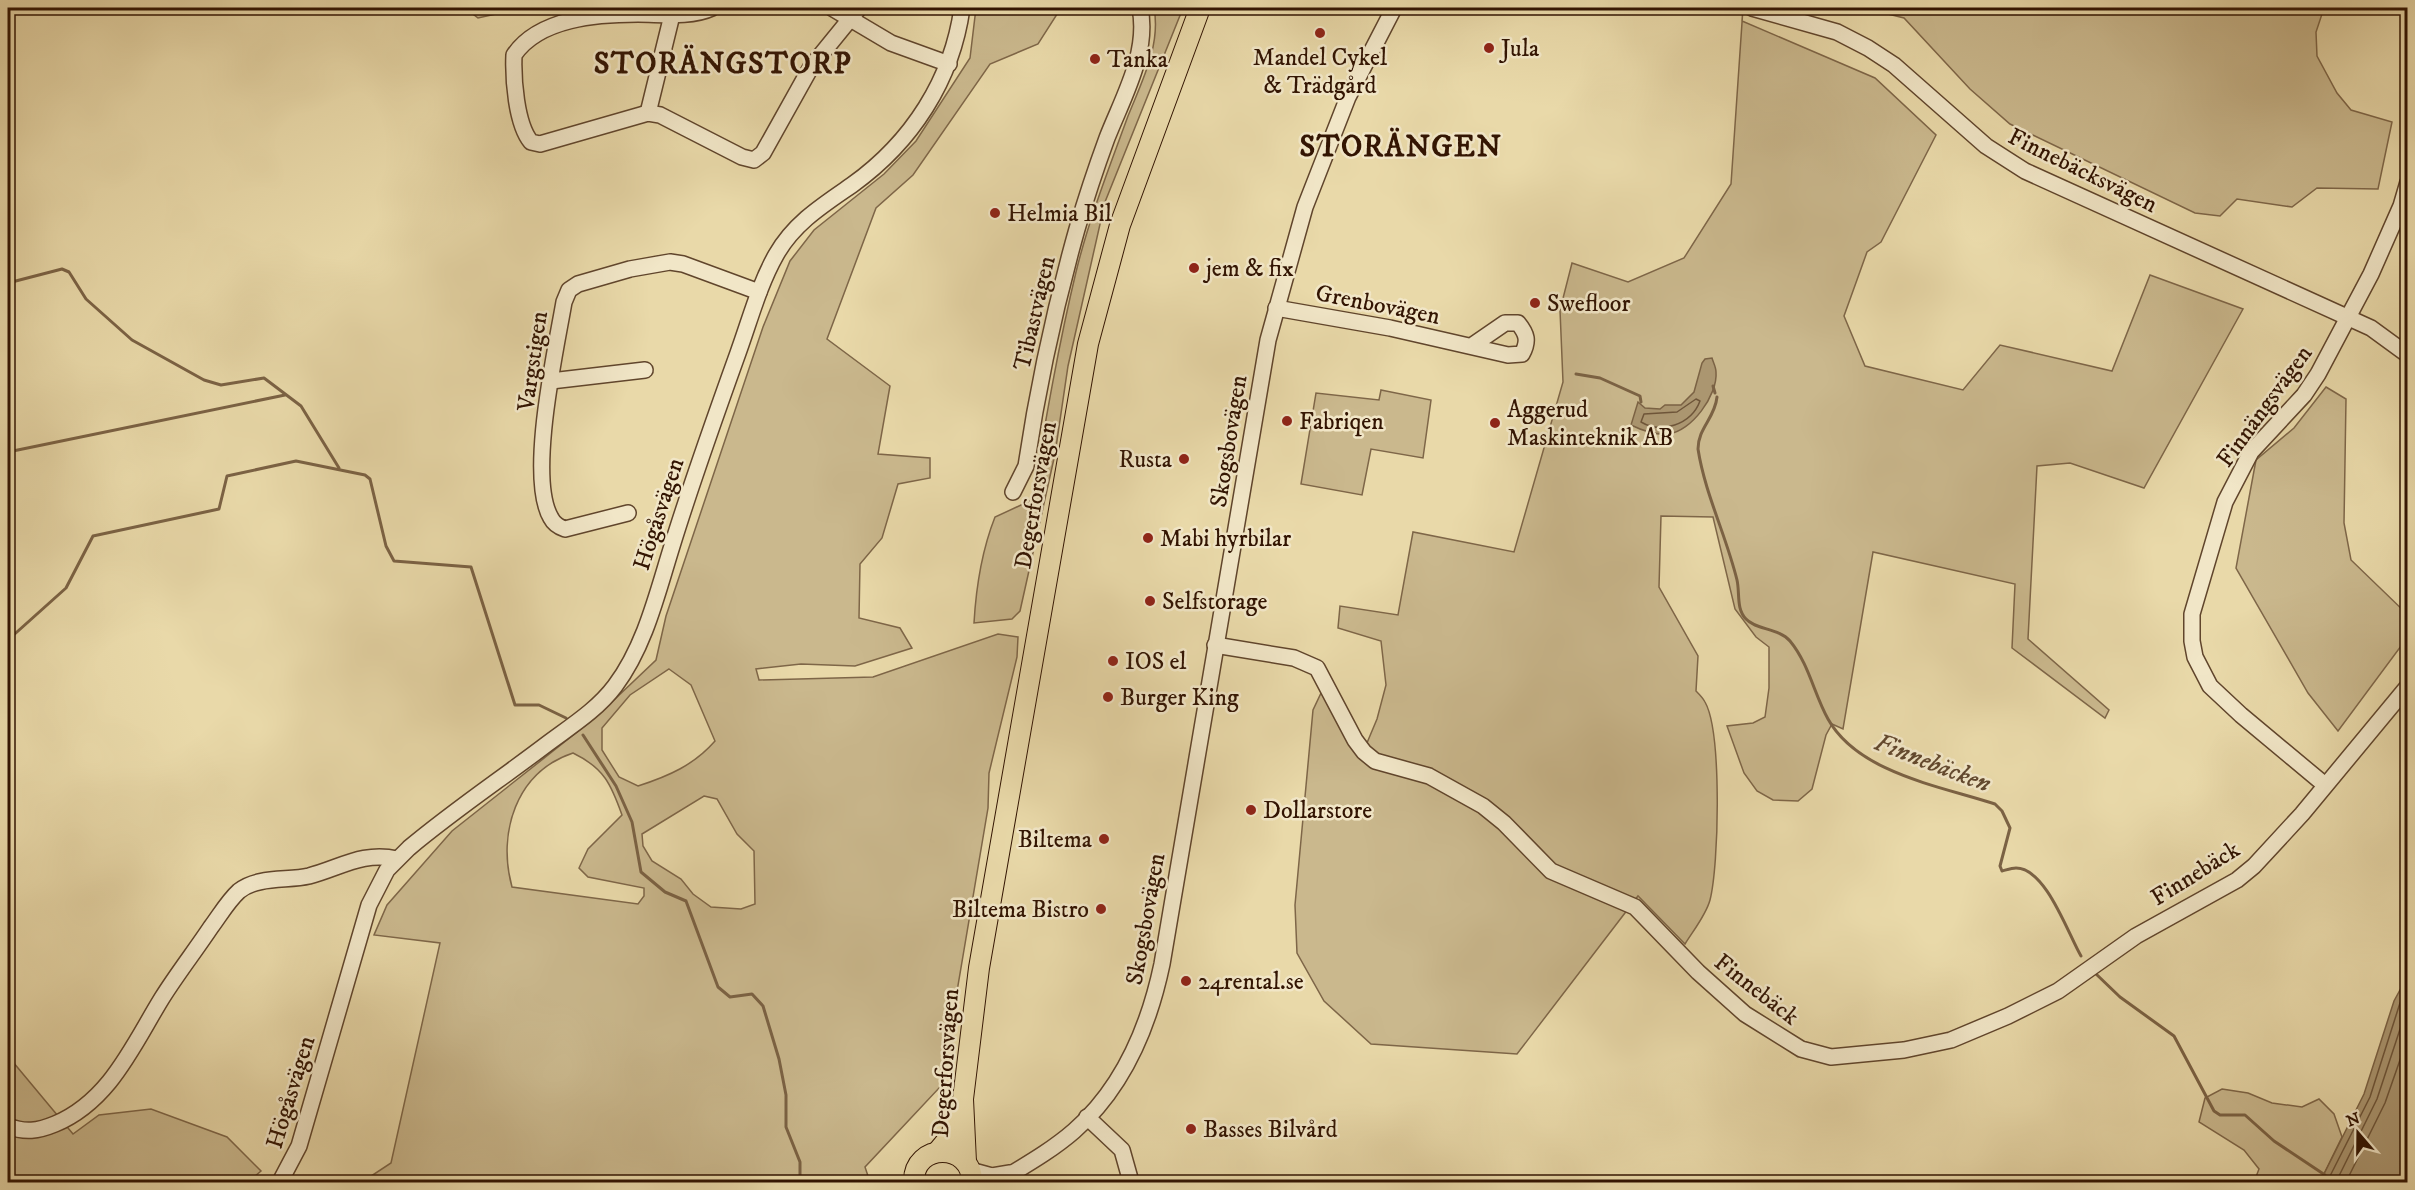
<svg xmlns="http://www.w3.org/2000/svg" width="2415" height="1190" font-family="'IM FELL DW Pica',serif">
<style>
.green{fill:#cab88d;stroke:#7e6648;stroke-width:1.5;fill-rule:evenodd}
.water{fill:#ab9670;stroke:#7b6244;stroke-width:1.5}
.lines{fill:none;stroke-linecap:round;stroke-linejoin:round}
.shore{stroke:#6e5539;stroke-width:1.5}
.stream{stroke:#7b6244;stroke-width:3}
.minor-casing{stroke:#60452c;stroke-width:18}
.major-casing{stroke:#321402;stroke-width:22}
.minor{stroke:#f1e6c7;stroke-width:15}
.major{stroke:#e9d9a9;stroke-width:20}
.poi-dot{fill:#8f2418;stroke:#f1e6c7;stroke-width:2}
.labels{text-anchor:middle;stroke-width:5;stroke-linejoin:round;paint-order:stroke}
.poi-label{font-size:24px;fill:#321402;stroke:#f1e6c7;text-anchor:start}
.street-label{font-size:24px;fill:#321402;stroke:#f1e6c7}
.water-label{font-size:26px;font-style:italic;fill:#62482e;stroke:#f1e6c7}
.district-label{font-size:30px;font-weight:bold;letter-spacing:1.5px;fill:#321402;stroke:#f1e6c7}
</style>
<rect width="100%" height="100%" fill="#e9d9a9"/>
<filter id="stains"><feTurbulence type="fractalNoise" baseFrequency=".00333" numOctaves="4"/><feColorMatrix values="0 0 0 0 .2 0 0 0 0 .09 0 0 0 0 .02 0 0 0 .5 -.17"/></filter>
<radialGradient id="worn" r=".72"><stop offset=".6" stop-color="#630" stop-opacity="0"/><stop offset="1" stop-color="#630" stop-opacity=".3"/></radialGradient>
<g class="green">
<polygon points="465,8 492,8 496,14 478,18"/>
<path d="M976,8H1061L1038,44L990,64L913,175L876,208L827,339L890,386L878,454L930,458V478L898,484L882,538L860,564L859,618L900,628L912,648L855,666L801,664L756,669L759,680L873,677L998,634L1018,637L1017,657L989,773L988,808L941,1086L865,1167L870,1182H362L391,1163L440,943L374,935L387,905L452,831L596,717L656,660L666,616L763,327L790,261L814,230L884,174L916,141L970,58ZM669,669L691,685L715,741C694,765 669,776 638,786L619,777L602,750V728L630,695ZM573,753C604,768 611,784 622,815L588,849L579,868L588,877L644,888V896L638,904L512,887C497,833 516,772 573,753ZM704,796L717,799L737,834L754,851L755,904L741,909L711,907L693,894L681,879L652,861L643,846L642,834Z"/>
<path d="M1154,8H1183L1105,202L1068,366L1055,454L1020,611L1012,619L974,623C976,588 982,550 995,517L1032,500C1045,424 1058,347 1076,272C1089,219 1109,168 1128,116C1142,81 1161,45 1154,8Z"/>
<path d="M1743,8L1742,21L1875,78L1936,135L1881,242L1867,252L1844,316L1865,366L1963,390L2000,345L2112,371L2150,275L2243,309L2144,488L2070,463L2037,466L2028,639L2109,710L2105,718L2012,648L2015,584L1873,552L1843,729L1832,724L1826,735L1812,789L1798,801L1773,800L1757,791L1744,773L1727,726L1753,723L1765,717L1769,688V647L1756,637L1735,609L1713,517L1661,516L1659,587L1698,656L1696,691C1699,694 1703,698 1705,702C1722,732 1719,865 1710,900C1706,915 1693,931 1685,944L1638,896L1517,1054L1371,1044L1324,1001L1297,953L1295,905L1313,710L1322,691L1364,750L1377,719L1386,685L1381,641L1338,628L1340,606L1398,615L1413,532L1514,552L1563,382L1560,310L1572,263L1628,282L1684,258L1731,184Z"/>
<polygon points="1864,8 2324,8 2316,32 2317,56 2337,93 2351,110 2392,122 2378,189 2317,188 2292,207 2237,199 2220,216 2195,213 2010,124 1970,89 1904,18"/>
<polygon points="2326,387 2346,399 2344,523 2351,560 2408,615 2407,638 2338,731 2308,693 2236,568 2256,460 2294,428"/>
<polygon points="1381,390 1431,400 1423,458 1371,449 1362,495 1301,484 1316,393 1379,400"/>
<polygon points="8,1056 73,1134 99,1115 151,1109 227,1137 261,1171 248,1182 8,1182"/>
<polygon points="2222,1089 2248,1093 2272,1103 2302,1107 2319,1099 2334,1114 2342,1137 2320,1182 2254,1182 2259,1169 2244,1150 2199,1122 2205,1098"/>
</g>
<g class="water">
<path d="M1712,358C1713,362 1716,367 1716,372C1718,395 1691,432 1668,434C1655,435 1643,431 1631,425L1638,402L1645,408L1660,409L1665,405H1681L1694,392L1702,363L1705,359Z"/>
<polygon points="2407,977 2407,1182 2320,1182 2364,1094 2394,1001"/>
</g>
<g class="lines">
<g class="shore">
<path d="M1696,399L1700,401C1691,425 1661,434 1641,422L1644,414L1677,412Z"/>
<polyline points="2327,1182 2370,1097 2400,1003 2408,989"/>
<polyline points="2336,1182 2377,1099 2408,1005"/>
<polyline points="2346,1182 2385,1103 2408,1037"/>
</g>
<g class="stream">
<polyline points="8,283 62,269 69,272 86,299 132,340 204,380 221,385 264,378 301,406 339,468"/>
<polyline points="1576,374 1600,378 1640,396 1641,402"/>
<polyline points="1713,386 1715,393"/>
<path d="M1717,397C1715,418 1698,428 1698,449C1705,494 1726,535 1737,580C1740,593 1736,609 1746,619C1756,630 1779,628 1790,641C1809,664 1814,694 1828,719C1858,773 1940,786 1995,804L2002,811L2010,828L2000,866L2002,871C2006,870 2012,868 2016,868C2046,868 2068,934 2081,956"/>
<polyline points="8,452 285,395"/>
<polyline points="8,640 66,588 93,536 219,509 227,476 296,461 365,475 370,479 386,546 394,561 471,567 515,705 539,705 566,718"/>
<polyline points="583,735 616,786 632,822 641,872 665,892 686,901 718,987 730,997 752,994 763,1006 779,1059 786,1095 786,1127 800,1162 800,1182"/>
<polyline points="2095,973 2120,997 2174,1036 2214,1111 2220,1115 2245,1115 2274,1141 2325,1175 2330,1182"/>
</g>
<defs>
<g id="minor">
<path d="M712,8C690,18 662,14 638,14C598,14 539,18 514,55C513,78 516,124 531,142L540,144L648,113L660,115L742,157L754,160L763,153L811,67L859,8"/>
<polyline points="832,8 891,43 949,64"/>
<polyline points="1752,8 1837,32 1868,48 1894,65 1986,146 2025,171 2371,328 2408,355"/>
<polyline points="648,113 672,15"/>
<path d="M1276,308L1390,328L1508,355L1522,354C1529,341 1527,334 1518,323H1505L1473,345"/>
<polyline points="551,381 645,370"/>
<path d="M1013,492L1026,466C1038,386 1055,307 1077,229C1086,198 1096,168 1107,138C1123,97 1149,53 1140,8"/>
<path d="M628,513L565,529C559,527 554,524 551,518C527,478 556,349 564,302L569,290L578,284L630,269L670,262L683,264L759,292"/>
<polyline points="1215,645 1294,658 1317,668 1355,740 1364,752 1375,761 1429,776 1483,806 1504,823 1551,871 1635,907 1698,972 1745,1014 1801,1049 1831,1057 1904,1050 1951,1040 2008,1016 2058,991 2136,936 2237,880 2254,866 2302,814 2408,686"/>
<polyline points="2325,785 2241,715 2210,686 2195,657 2192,641 2192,614 2225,502 2251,452 2304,395 2318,374 2371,274 2401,206 2408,182"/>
<polyline points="1087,1117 1122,1150 1131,1182"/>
<path d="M8,1126C25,1133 38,1131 55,1124C110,1101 133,1045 162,998C177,974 195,951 211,927C220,915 228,901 239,891C258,876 287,881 309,876C340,868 363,851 397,859"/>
<polyline points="970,1170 992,1176 1010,1173"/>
<path d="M280,1182L299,1146L369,905L387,870L409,848C453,811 501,779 547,744C571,726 597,710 615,686C645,646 657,594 672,546C692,481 715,417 738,353C750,320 759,285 776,255C794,223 823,205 852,185C912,142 952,80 962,8"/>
<path d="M998,1182C1024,1166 1051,1151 1074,1131C1123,1088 1149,1026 1162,964L1268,340L1305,207L1348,97L1394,8"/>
</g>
<g id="major">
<polyline points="938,1151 952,1134 955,1113"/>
<polyline points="966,1162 963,1099 979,968 1088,344 1120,225 1200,8"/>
<path d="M914,1182C913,1142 972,1142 972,1182"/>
</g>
</defs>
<use href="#minor" class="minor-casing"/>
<use href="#major" class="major-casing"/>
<use href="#minor" class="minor"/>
<use href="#major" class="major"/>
</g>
<g class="poi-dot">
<circle cx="1320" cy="33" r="6"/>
<circle cx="1489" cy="48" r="6"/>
<circle cx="1095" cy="59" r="6"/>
<circle cx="995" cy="213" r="6"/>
<circle cx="1194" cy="268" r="6"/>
<circle cx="1535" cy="303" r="6"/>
<circle cx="1287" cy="421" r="6"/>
<circle cx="1495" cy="423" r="6"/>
<circle cx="1184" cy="459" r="6"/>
<circle cx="1148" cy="538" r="6"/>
<circle cx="1150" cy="601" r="6"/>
<circle cx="1113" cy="661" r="6"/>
<circle cx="1108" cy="697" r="6"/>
<circle cx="1251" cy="810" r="6"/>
<circle cx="1104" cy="839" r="6"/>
<circle cx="1101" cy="909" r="6"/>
<circle cx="1186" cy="981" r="6"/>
<circle cx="1191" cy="1129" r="6"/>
</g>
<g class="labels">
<g class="poi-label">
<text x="1501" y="56">Jula</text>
<text x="1320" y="65" text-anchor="middle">Mandel Cykel<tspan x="1320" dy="28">&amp; Trädgård</tspan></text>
<text x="1107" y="67">Tanka</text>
<text x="1007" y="221">Helmia Bil</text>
<text x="1206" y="276">jem &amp; fix</text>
<text x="1547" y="311">Swefloor</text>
<text x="1507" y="417">Aggerud<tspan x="1507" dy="28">Maskinteknik AB</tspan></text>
<text x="1299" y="429">Fabriqen</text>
<text x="1172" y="467" text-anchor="end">Rusta</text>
<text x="1160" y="546">Mabi hyrbilar</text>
<text x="1162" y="609">Selfstorage</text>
<text x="1125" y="669">IOS el</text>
<text x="1120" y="705">Burger King</text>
<text x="1263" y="818">Dollarstore</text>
<text x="1092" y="847" text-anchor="end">Biltema</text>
<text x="1089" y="917" text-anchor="end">Biltema Bistro</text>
<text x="1198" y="989">24rental.se</text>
<text x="1203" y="1137">Basses Bilvård</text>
</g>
<g class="street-label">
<text transform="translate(2083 170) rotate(26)" y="8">Finnebäcksvägen</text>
<text transform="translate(1378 304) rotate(11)" y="8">Grenbovägen</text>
<text transform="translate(1034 313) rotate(-77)" y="8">Tibastvägen</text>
<text transform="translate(532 361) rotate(-82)" y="8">Vargstigen</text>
<text transform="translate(2264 406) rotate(-54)" y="8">Finnängsvägen</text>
<text transform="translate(1228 441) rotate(-81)" y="8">Skogsbovägen</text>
<text transform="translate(1035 495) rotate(-80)" y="8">Degerforsvägen</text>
<text transform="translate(658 514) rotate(-72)" y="8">Högåsvägen</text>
<text transform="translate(2195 873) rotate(-32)" y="8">Finnebäck</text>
<text transform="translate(1145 919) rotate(-80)" y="8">Skogsbovägen</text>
<text transform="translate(1757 989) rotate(38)" y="8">Finnebäck</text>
<text transform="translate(945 1063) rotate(-86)" y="8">Degerforsvägen</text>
<text transform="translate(290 1092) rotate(-73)" y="8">Högåsvägen</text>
</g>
<g class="water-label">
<text transform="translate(1933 762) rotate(21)" y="9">Finnebäcken</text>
</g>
<g class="district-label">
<text x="723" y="73">STORÄNGSTORP</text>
<text x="1401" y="156">STORÄNGEN</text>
</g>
</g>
<rect width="2415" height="1190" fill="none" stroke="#e9d9a9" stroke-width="30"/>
<rect x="9" y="9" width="2397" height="1172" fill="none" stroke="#321402" stroke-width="3"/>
<rect x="15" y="15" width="2385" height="1160" fill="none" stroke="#321402" stroke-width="1.5"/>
<g transform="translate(2358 1133) rotate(340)" stroke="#f1e6c7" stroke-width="4.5" paint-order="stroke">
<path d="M0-4.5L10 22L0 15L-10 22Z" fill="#321402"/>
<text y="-9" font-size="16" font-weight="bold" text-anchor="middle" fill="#321402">N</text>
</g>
<rect width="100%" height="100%" filter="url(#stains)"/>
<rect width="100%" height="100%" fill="url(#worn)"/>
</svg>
